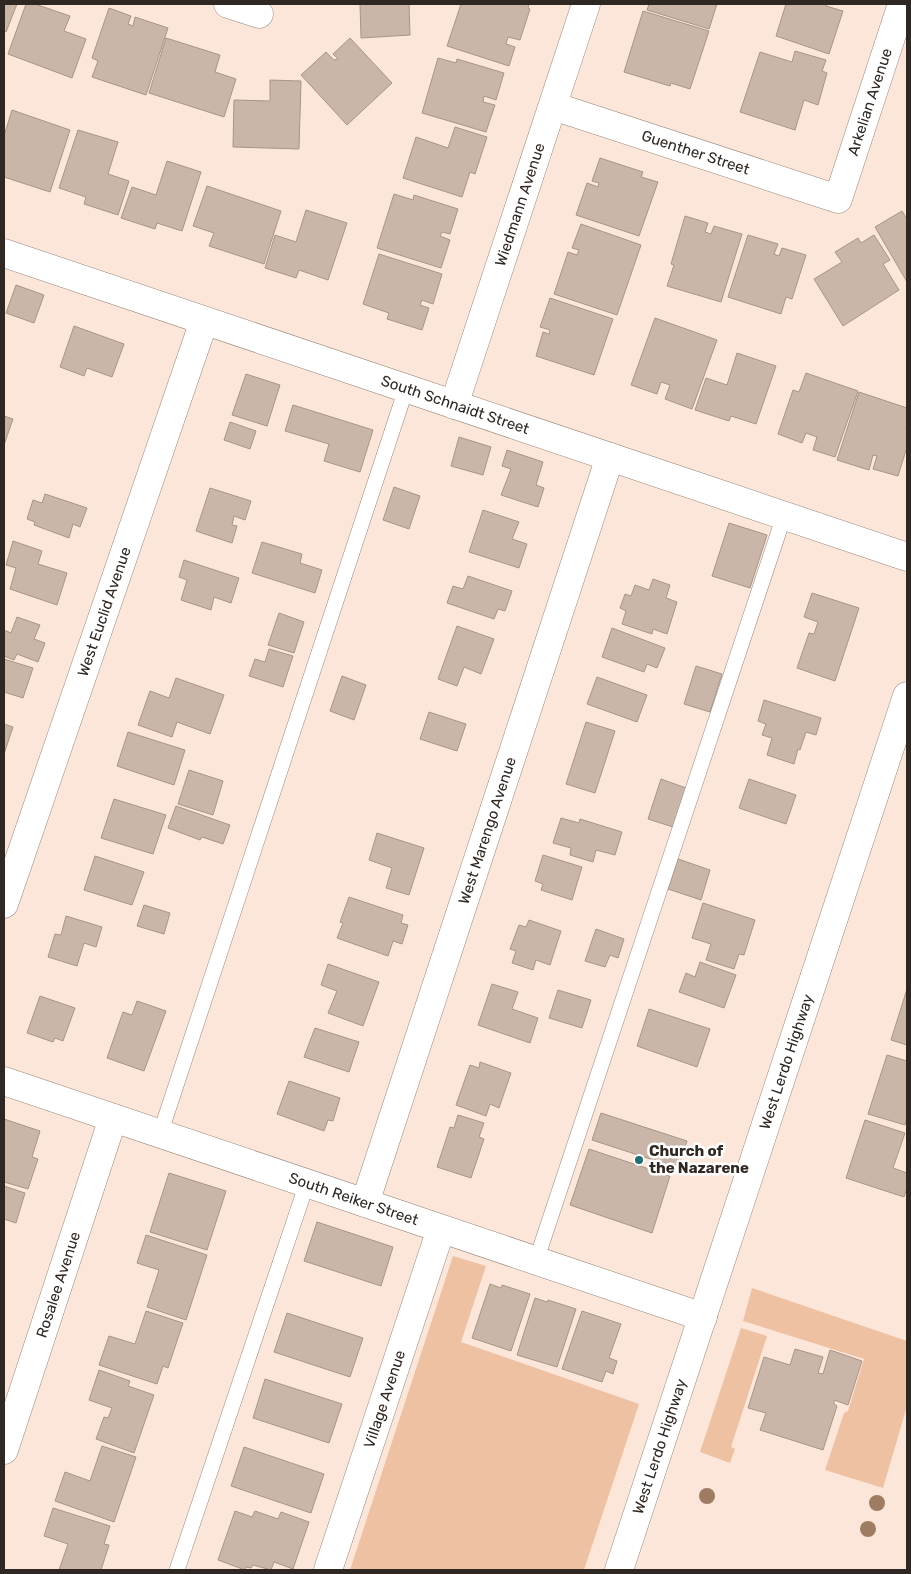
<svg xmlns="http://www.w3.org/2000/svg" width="911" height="1574" font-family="Rubik,sans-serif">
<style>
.green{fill:#eec1a3}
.building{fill:#cab6a9;stroke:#a89588}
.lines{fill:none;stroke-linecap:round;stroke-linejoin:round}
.service-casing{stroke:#9a877b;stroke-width:16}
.minor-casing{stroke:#9a877b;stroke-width:29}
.secondary-casing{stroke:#9a877b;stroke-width:29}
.service{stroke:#fff;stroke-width:15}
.minor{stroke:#fff;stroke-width:28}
.secondary{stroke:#fff;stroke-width:28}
.tree{fill:#9e7c62}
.poi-dot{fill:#226e71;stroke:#fff;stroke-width:2}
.labels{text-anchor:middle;stroke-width:5;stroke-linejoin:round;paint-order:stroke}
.street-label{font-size:15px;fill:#2e2722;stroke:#fff}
.poi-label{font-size:15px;font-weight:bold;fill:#2e2722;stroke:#fff;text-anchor:start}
</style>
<rect width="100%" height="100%" fill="#fbe6d9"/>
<g class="green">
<polygon points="453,1256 486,1266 461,1342 639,1404 584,1570 350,1570"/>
<polygon points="752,1288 907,1341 907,1406 883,1488 825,1470 844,1413 848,1411 864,1359 743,1321"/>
<polygon points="741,1328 767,1336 731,1447 735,1449 730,1463 700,1452"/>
</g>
<g class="building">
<polygon points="4,4 17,4 6,32 4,31"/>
<polygon points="26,4 35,4 70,16 64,31 86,39 72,78 8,54"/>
<polygon points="360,4 409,4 410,35 361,38"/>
<polygon points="461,4 529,4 528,8 530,9 520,40 508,37 506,44 515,47 509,66 447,46"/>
<polygon points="649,4 717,4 709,29 647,10"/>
<polygon points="786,4 827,4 826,6 843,11 829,54 776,36"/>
<polygon points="109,8 131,16 128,24 133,26 135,17 168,28 146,95 92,77 98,61 92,58"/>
<polygon points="643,11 709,31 690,89 671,83 670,86 624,72"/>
<polygon points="166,38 220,55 215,72 236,79 224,117 149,93"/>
<polygon points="350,38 392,83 347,125 301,75 326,52 334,60 338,59 333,54"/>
<polygon points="795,51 826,60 822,71 827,73 818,105 804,100 795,130 740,112 760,52 792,62"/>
<polygon points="438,58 456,63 457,59 504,73 496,100 484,96 483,102 495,105 486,132 422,113"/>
<polygon points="270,80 301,81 299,149 233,147 234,100 270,101"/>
<polygon points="12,110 70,130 50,192 4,177 4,136"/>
<polygon points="455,127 487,137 475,174 470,172 462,197 403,178 416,137 448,148"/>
<polygon points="78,130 118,142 108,174 129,181 118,215 84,204 86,197 59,188"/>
<polygon points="600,158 643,172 641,177 658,182 639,236 576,215 587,183 598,187 599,183 592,181"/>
<polygon points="167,161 201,172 182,231 157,223 155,229 121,218 132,187 156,195"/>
<polygon points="207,186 281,211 264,264 209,246 214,233 193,226"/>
<polygon points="394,194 413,200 414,195 458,209 450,234 442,232 440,236 450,240 441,268 377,248"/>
<polygon points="306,210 347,223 328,280 299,270 296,278 265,268 275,235 296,242"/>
<polygon points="902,211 907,219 907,282 875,227"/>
<polygon points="685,216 708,223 705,232 711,234 714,226 742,234 721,302 667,286 674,265 671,264"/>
<polygon points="581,224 641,245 617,315 554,294 568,252 577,255 579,250 572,248"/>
<polygon points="748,235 778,244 774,254 779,256 782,248 806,255 792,299 786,297 781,314 728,297"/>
<polygon points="874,235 890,260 883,264 899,290 843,326 814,279 842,262 835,252 858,238 861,243"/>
<polygon points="379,254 442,274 433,304 422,300 420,305 429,308 422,330 387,319 389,313 363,304"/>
<polygon points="16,285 44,295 34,323 6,313"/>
<polygon points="550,298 613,319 594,375 536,356 543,332 549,334 550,330 540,327"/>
<polygon points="655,318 717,340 692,409 665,399 670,385 661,382 657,394 631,385"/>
<polygon points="74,326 124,344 112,377 87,368 84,376 60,367"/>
<polygon points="737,353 776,366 756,424 731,416 729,421 695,410 706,378 727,385"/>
<polygon points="806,373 858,391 835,457 813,450 817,437 806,433 802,443 778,434 793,390 799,392"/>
<polygon points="246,374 280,385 267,426 232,415"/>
<polygon points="859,392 907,408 907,424 906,429 907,429 907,447 898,476 873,469 877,456 873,455 869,470 837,460"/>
<polygon points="293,405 373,430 360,472 324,461 329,444 285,431"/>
<polygon points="4,416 13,419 4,445"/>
<polygon points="230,422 256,431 250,449 224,440"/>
<polygon points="459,437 491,447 483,475 451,466"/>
<polygon points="507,450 543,462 536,485 544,488 538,507 501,495 511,469 502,466"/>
<polygon points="394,487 420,496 409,529 383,520"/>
<polygon points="210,488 251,501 245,520 234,516 232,525 237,526 232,543 196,531"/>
<polygon points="45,494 87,508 80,527 73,524 69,538 34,525 35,522 27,519 33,500 42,503"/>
<polygon points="483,510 519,522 512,539 527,544 519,568 469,552"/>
<polygon points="729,523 767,535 750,588 712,576"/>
<polygon points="13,541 42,551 38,564 67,573 57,605 10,589 16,568 6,565"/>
<polygon points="262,542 302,554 300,563 322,570 315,593 252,573"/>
<polygon points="184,560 239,578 231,603 214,597 211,610 181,600 187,580 179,577"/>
<polygon points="468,576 512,591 505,611 498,609 494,619 447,603 453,586 463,589"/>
<polygon points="653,579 670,585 666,598 677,602 667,634 653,629 652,634 622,624 626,611 620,608 625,594 631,596 635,585 649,590"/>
<polygon points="812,593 859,608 835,681 797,668 809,633 814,634 818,622 804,617"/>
<polygon points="279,613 304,622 294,653 268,645"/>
<polygon points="17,617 40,625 34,639 45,643 38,662 17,654 14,660 4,656 4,630 11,633"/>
<polygon points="457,626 494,639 481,674 464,667 457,686 438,679"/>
<polygon points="612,628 665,648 657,668 647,664 644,672 602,657"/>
<polygon points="269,649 293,656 283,687 249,676 255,659 265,662"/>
<polygon points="4,659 33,668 23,698 4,692"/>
<polygon points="696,666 722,674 710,712 684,704"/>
<polygon points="342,676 366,685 354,720 330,711"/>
<polygon points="597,677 647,695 637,722 587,704"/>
<polygon points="176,678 224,695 210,734 177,722 172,737 138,725 150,691 169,698"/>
<polygon points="764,700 821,718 816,735 806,732 800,750 798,749 794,764 767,755 772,738 762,735 766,724 758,721"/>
<polygon points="429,712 466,724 457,751 420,739"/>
<polygon points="586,722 615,731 595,793 566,784"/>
<polygon points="4,724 13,727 4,754"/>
<polygon points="128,732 185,750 174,785 117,766"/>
<polygon points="189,770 223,781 213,815 178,804"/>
<polygon points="661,779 686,788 673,827 648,819"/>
<polygon points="749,779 796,795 786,824 739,808"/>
<polygon points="114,799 166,815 153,854 101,838"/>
<polygon points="176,806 230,825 223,844 202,837 200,840 168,828"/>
<polygon points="561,818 579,823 580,819 622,832 615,855 596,850 593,862 570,855 571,848 553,843"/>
<polygon points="377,833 424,848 409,895 386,888 392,868 369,860"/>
<polygon points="543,855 582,867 572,900 541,890 543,884 535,881"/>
<polygon points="95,856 144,872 132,905 84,890"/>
<polygon points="678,859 710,870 701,900 668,889"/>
<polygon points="349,897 403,915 401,923 408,925 402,944 393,941 388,956 337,938 343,923 340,922"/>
<polygon points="703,903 755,920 744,955 739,954 734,969 706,960 711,944 692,938"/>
<polygon points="144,905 170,913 164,934 137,926"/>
<polygon points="66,916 102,927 96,947 84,943 77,966 48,957 55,934 61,935"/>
<polygon points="529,920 561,931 550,965 536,960 533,970 512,963 516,951 510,949 519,925 526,927"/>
<polygon points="596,929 624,939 618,958 610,955 605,967 585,961"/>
<polygon points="700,962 736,975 724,1008 679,992 686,973 695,977"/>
<polygon points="328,964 379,982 363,1026 328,1013 337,991 321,985"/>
<polygon points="492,984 518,992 512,1009 538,1018 530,1043 478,1025"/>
<polygon points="907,989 907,1045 891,1040"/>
<polygon points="558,990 591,1000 582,1028 549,1018"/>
<polygon points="40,996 75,1008 63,1041 55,1038 53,1042 27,1033"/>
<polygon points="137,1001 166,1011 144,1071 107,1058 123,1012 132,1015"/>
<polygon points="649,1009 710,1029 697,1067 637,1046"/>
<polygon points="315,1028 359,1042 349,1072 304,1057"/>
<polygon points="887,1055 907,1061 907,1118 905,1125 868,1114"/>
<polygon points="480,1062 511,1073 499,1108 490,1104 486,1116 456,1105 470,1065 479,1068"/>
<polygon points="289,1081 340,1098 333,1121 328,1120 324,1131 277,1114"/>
<polygon points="601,1113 687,1141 678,1168 592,1140"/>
<polygon points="458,1115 484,1123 479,1137 484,1139 471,1178 437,1167 450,1127 454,1128"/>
<polygon points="4,1119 40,1131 32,1157 38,1159 28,1189 4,1182"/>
<polygon points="865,1120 905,1133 893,1168 907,1173 907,1188 904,1197 846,1178"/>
<polygon points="589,1149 670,1176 652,1233 570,1205"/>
<polygon points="169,1173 226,1191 207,1250 150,1232"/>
<polygon points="4,1186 25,1193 16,1223 4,1219"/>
<polygon points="317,1222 393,1247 381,1286 304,1261"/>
<polygon points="146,1235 207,1255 186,1320 147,1307 159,1270 137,1263"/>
<polygon points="490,1284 501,1288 502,1285 530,1294 511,1351 472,1338"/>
<polygon points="535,1298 547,1302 548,1300 576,1309 557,1367 517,1355"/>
<polygon points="146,1311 183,1323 168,1368 163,1366 157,1384 99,1365 109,1336 135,1344"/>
<polygon points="582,1311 621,1324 609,1358 617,1361 613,1374 606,1371 602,1382 562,1369"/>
<polygon points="287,1313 363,1338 350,1377 274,1352"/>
<polygon points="795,1349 823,1357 818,1373 823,1374 830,1350 862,1361 848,1405 834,1400 834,1404 837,1406 823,1450 760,1430 766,1413 748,1408 764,1357 790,1365"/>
<polygon points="99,1370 130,1381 128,1386 154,1395 134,1453 96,1439 104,1417 108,1418 112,1408 89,1400"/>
<polygon points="265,1379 342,1404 329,1443 253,1418"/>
<polygon points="102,1446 136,1457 114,1522 55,1501 65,1472 90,1481"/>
<polygon points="244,1447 324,1474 311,1513 231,1486"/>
<polygon points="53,1508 110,1526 104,1544 109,1545 101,1570 59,1570 68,1544 44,1536"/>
<polygon points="235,1511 252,1517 255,1511 278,1519 281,1512 309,1522 293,1569 274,1562 271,1570 253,1565 251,1568 246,1567 245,1570 218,1560"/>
</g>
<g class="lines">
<defs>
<g id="service">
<polyline points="160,1134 406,389"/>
<polyline points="536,1261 784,516"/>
<polyline points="177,1570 307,1183"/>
</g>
<g id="minor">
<polyline points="228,4 259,14"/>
<path id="s1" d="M553,106L838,199L902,4"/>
<path id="s2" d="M4,253L907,557"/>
<path id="s3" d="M454,405L586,4"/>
<path id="s4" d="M4,904L204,321"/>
<path id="s5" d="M4,1081L703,1317"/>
<path id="s6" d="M365,1203L610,457"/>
<path id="s7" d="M4,1450L113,1118"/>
<path id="s8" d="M328,1570L441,1229"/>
</g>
<g id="secondary">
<path id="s9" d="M619,1570L907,696"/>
</g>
</defs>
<use href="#service" class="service-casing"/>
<use href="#minor" class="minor-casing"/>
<use href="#secondary" class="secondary-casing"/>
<use href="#service" class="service"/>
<use href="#minor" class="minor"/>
<use href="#secondary" class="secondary"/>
</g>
<g class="tree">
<circle cx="707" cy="1496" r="8"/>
<circle cx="877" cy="1503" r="8"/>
<circle cx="868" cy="1529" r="8"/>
</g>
<circle class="poi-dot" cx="639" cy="1160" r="5"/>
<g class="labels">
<g class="street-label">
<text dy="5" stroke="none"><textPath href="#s1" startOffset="402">Arkelian Avenue</textPath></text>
<text dy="5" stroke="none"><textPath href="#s1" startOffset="150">Guenther Street</textPath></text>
<text dy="5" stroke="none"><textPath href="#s3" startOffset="211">Wiedmann Avenue</textPath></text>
<text dy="5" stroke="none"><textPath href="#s2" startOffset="476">South Schnaidt Street</textPath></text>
<text dy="5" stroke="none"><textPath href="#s4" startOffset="309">West Euclid Avenue</textPath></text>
<text dy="5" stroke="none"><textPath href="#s6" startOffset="392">West Marengo Avenue</textPath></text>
<text dy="5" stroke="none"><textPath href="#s9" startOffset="535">West Lerdo Highway</textPath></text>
<text dy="5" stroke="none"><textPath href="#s5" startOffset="369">South Reiker Street</textPath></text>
<text dy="5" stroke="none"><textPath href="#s7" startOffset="174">Rosalee Avenue</textPath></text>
<text dy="5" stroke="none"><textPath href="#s8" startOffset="180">Village Avenue</textPath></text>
<text dy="5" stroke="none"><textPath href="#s9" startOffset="130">West Lerdo Highway</textPath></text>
</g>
<g class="poi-label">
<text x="649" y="1156">Church of<tspan x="649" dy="17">the Nazarene</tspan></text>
</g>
</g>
<rect width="911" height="1574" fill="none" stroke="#2e2722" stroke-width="10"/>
</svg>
